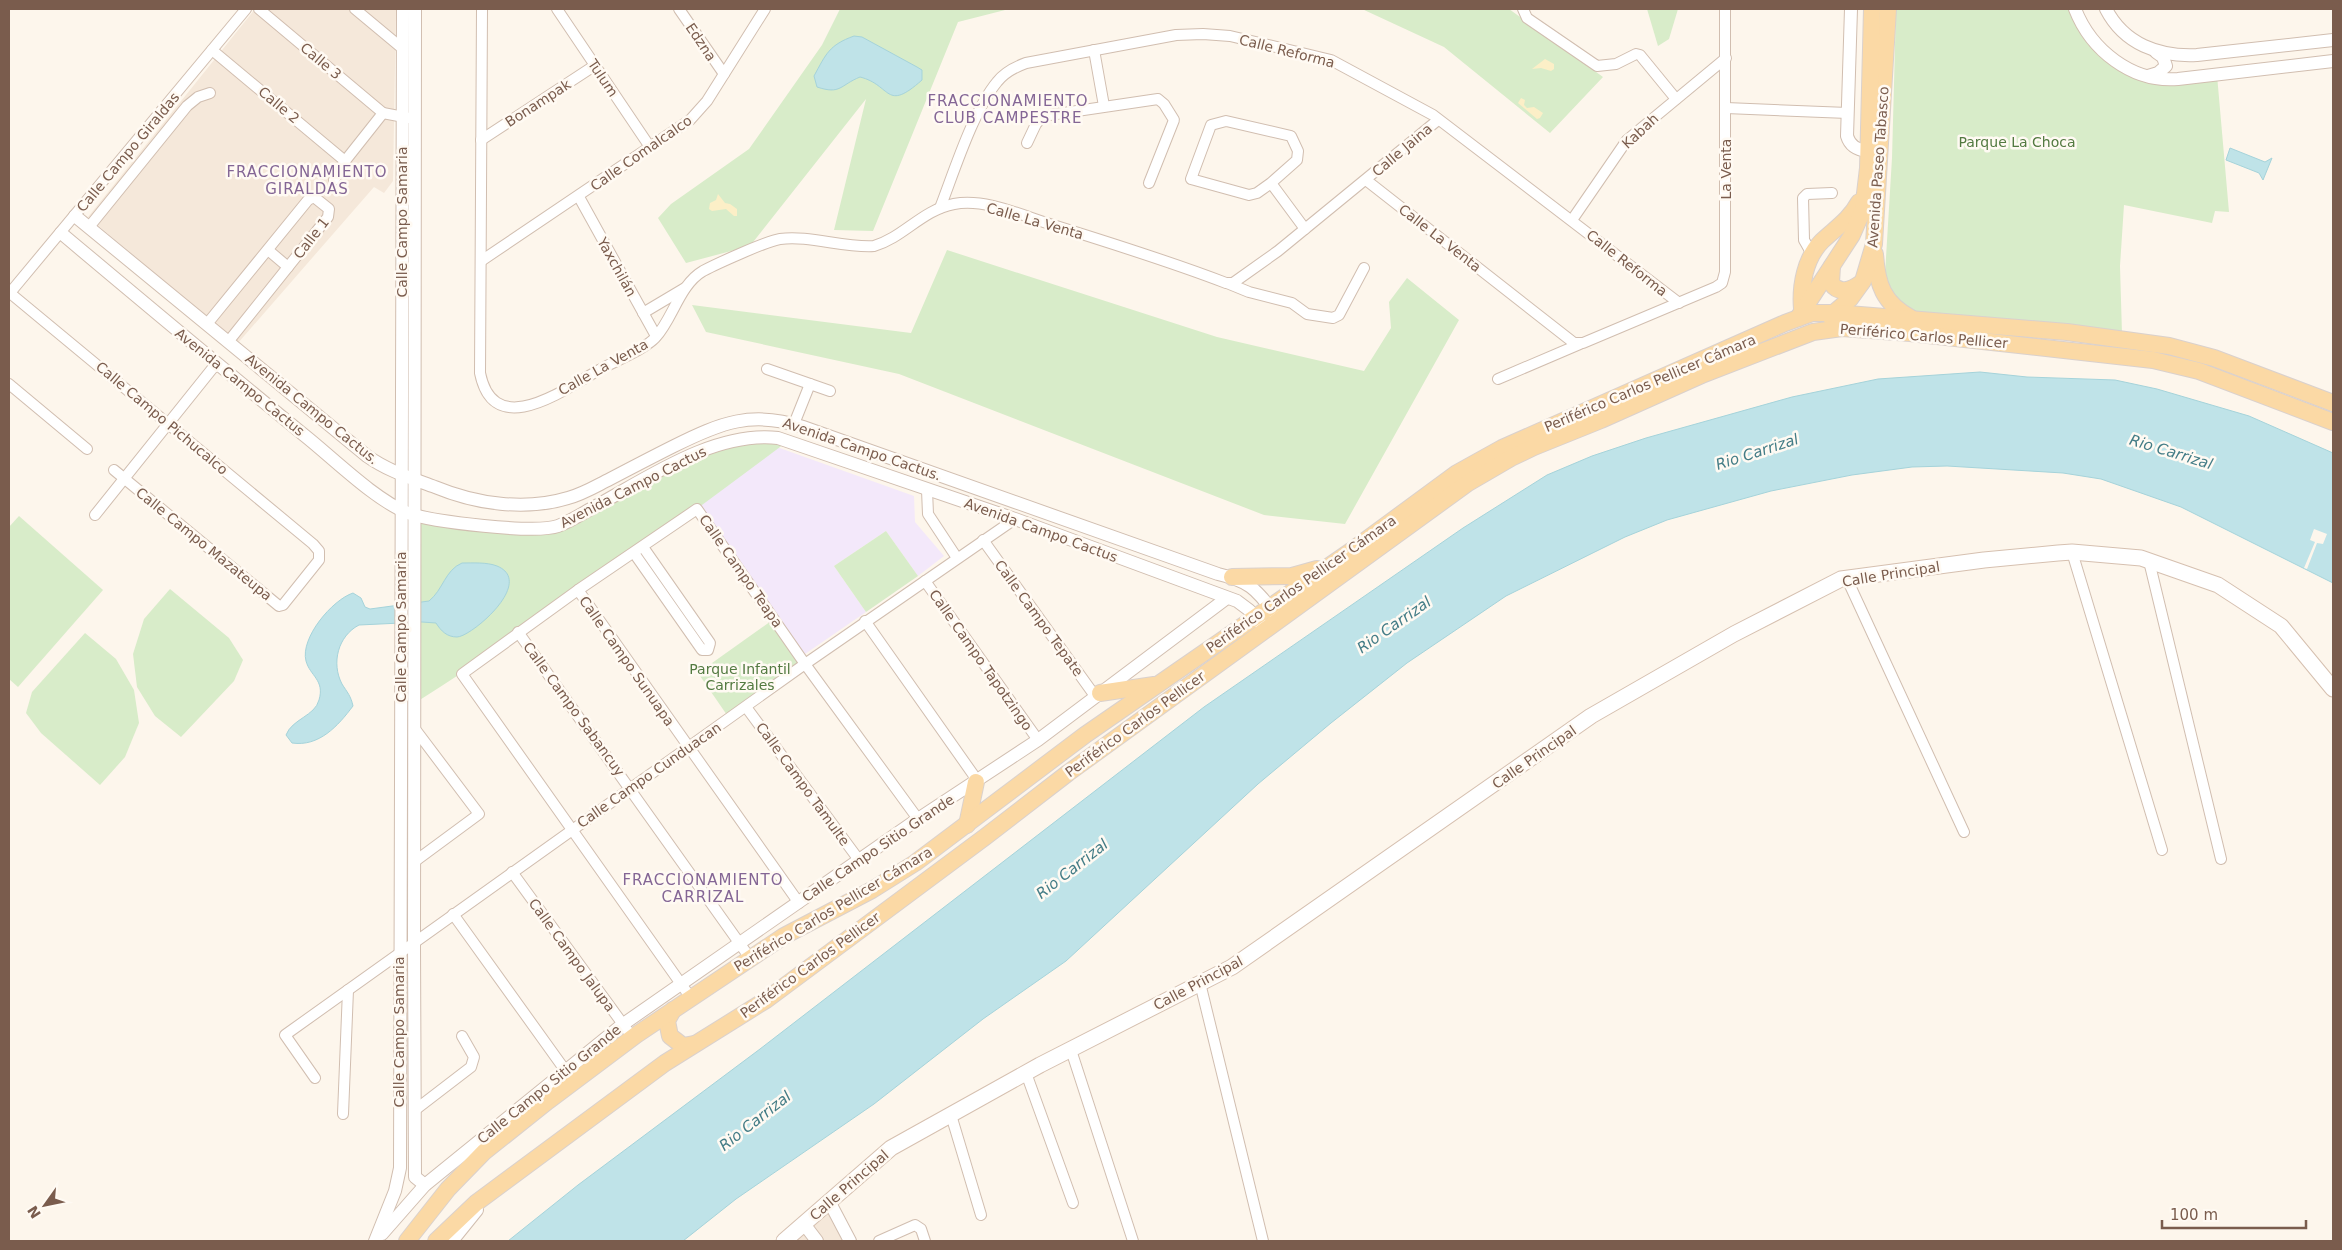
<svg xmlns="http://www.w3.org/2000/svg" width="2342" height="1250" font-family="'DejaVu Sans',sans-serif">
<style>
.residential{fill:#f5e8da}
.education{fill:#f3e8fa}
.green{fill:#d8ecc9}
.sand{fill:#fcefc7}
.water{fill:#bfe3e8;stroke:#a5d3da}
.pier{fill:#fdf6ec}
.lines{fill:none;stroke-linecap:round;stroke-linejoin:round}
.minor-casing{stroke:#d1beb0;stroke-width:12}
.tertiary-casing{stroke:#d1beb0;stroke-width:14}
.secondary-casing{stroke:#d6c0b0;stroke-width:17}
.primary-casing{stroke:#dad1cd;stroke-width:18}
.minor{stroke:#fff;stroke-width:10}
.tertiary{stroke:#fff;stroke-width:12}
.secondary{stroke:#fff;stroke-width:15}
.primary{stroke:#fbd9a5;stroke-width:16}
.labels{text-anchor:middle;stroke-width:5;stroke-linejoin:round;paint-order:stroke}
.street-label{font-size:14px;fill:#7a5c4d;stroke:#fffaf3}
.park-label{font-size:14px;fill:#537a41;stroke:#fffaf3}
.neighbourhood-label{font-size:15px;letter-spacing:1px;fill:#846695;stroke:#fffaf3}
.water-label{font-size:15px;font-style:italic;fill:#437c86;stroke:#fffaf3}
</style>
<rect width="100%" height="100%" fill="#fdf6ec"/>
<g class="residential">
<polygon points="255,9 396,9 393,181 384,193 374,187 238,343 88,217"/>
<polygon points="832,1207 852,1241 794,1241"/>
</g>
<polygon class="education" points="774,446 914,496 915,522 944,556 918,576 886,531 834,566 866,612 805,654 699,504"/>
<g class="green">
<polygon points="840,9 1009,9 958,22 873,231 834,230 866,99 750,246 686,263 658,218 671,204 749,149 822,45"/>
<polygon points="1362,9 1509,9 1603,77 1550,133 1444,47"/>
<polygon points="1647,9 1678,9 1669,39 1658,46"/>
<polygon points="1896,9 2075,9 2090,37 2146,75 2217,75 2229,212 2215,211 2212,223 2124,205 2120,266 2122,334 1930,315 1909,310 1891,294 1885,274 1892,158"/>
<polygon points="947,250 1217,337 1364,371 1391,328 1389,302 1407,278 1459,320 1345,524 1264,515 899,374 706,332 692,305 911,333"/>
<path d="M788,441C667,532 543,622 415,703V515L541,530L712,446Z"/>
<polygon points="19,516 103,590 18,687 9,679 9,527"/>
<polygon points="886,531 918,576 866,612 834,566"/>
<polygon points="170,589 229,638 243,660 234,681 181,737 155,716 137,687 133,654 144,619"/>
<polygon points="774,619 805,664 729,718 698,673"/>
<polygon points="85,633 116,659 134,690 139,723 125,757 100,785 41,733 26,713 32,692"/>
</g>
<g class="sand">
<polygon points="1545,59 1554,64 1554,69 1551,71 1541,68 1532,69"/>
<polygon points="1521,98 1525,100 1524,105 1527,108 1534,107 1543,113 1540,118 1537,119 1518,103"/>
<polygon points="718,194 725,203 730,204 737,209 737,216 734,216 726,209 712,211 709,209 710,203 716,200"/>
</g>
<g class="water">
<path d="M854,36L862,37L917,67L922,70V80C885,113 892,85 860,77C840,85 841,95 817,87L814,76C826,54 829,45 854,36Z"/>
<polygon points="2230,148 2265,162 2272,158 2263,180 2259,173 2226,160"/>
<polygon points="1980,372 2027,377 2115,380 2157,389 2249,416 2333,453 2333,583 2181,507 2101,479 2063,473 1947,466 1912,467 1852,475 1771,491 1667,520 1625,537 1506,596 1407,663 1331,723 1258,784 1066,961 983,1019 874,1104 736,1199 683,1241 508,1241 578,1185 760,1049 1204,707 1463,528 1547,475 1592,456 1646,438 1792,397 1878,379"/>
<path d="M462,563C472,563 487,562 497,566C536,582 471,637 457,637C447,637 441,631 436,623L422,622L359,625C338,636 331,663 342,684C347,692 351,696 353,706C338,726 319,747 292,743L286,735C292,719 315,716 319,700C325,680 310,676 306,661C300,638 332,600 353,593L361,598L365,607L370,609L429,601C443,590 445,570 462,563Z"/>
</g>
<polygon class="pier" points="2314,529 2327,534 2323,544 2317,543 2307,569 2304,568 2315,542 2310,540"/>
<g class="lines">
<defs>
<g id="minor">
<polyline points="259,9 383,113 409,118"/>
<polyline points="355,9 403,49"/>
<path d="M482,9L480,373C494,442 565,389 599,370C613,362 645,349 655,338C673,319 679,285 703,271C716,264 767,241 780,239C809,235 844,248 874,246C904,237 922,210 954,204C986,198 1023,216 1053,225C1111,243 1169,261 1226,283H1233L1278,251L1438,120"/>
<polyline points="557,9 650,147"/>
<polyline points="679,9 724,74"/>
<polyline points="1523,9 1527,18 1597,66 1616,64 1636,54 1640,55 1676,99"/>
<polyline points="212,50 345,161"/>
<polyline points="1094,50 1104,106"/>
<polyline points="1726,108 1848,113"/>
<polyline points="481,140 594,66"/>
<polyline points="1027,143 1036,124 1043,116 1158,99 1164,104 1174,120 1149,183"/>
<polyline points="334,180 345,161 383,113"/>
<polyline points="1366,180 1574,343 1583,343 1716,287 1722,283 1725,272 1725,9"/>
<polyline points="1271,183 1297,160 1298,151 1291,136 1226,121 1211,125 1191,179 1249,195 1257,193 1271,183 1305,229"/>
<polyline points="579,197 656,336"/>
<path d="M940,208C954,172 973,111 997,82C1004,73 1015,67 1026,63L1176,35L1203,34L1230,36L1331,60L1433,115L1679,303"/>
<polyline points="1572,220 1627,140 1726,58"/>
<polyline points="89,227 187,106 198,97 210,93"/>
<polyline points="268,250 288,267"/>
<polyline points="1812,254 1804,240 1803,198 1807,194 1832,193"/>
<polyline points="481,261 690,120 707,101 765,9"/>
<polyline points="1227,283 1249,292 1292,303 1307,314 1333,318 1339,315 1364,268"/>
<polyline points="10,293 313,544 319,551 319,560 283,605 279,606 114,470"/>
<polyline points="9,294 246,9"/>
<polyline points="643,313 685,288"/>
<polyline points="207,324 308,200 314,197 329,209 328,217 228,342"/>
<polyline points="767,369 830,391"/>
<polyline points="1498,379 1580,344"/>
<polyline points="9,384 87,449"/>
<polyline points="794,424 810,384"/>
<polyline points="927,490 928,514 957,558"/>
<polyline points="95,515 216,364"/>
<polyline points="983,540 1095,696"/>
<polyline points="2072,552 2162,850"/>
<polyline points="634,553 702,650 708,650 710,643 643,547"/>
<polyline points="2149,561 2221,859"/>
<polyline points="1847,579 1964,832"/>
<polyline points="925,581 1038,740"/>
<polyline points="578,590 799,903"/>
<polyline points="865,621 977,780"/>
<polyline points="518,632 750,958"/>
<polyline points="746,707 859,860"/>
<polyline points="414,862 479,814 415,729"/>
<polyline points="512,872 633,1038"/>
<polyline points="453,914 565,1070"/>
<polyline points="1200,983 1263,1241"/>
<polyline points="691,998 462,674 578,590 697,509 805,664 918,819"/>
<polyline points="1071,1050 1133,1241"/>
<polyline points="1026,1073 1073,1203"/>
<polyline points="315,1078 285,1035 805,664 1015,519"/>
<polyline points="415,1110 471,1067 474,1057 462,1036"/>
<polyline points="343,1114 348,990"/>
<polyline points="951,1115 981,1215"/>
<polyline points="879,1241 915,1225 921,1229 925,1241"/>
</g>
<g id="tertiary">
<polyline points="415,9 414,946 415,1177 425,1185"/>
<path d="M1851,9L1847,136C1850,146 1857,150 1868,151"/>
<path d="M2075,9C2091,50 2132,83 2178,79L2333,61"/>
<path d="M2106,9C2124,44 2159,57 2197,55L2333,40"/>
<polyline points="2148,76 2158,73 2166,66 2163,57 2156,52"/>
<path d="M75,216L367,456C388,471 411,478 435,487C476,504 525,511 568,498C583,494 596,486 610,479C631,468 652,457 674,446C720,423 752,410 803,427L1218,574C1248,581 1256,588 1274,613"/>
<path d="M61,233C142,301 222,368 304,435C333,458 375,500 408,513C432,522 536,534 558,526C571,521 583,513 596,506C649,477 715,431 778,438L1015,519L1237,601L1249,610L1261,624"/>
<polyline points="830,1203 850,1241"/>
<polyline points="804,1224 817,1241"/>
<polyline points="382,1234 425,1185 622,1025 918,819 1038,740 1227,598"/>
<polyline points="375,1241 395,1191 400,1168 403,9"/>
<polyline points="452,1241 477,1210"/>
</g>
<polyline id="secondary" points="784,1241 891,1148 1040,1065 1232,967 1591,716 1734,634 1841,579 1984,560 2058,553 2072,552 2141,558 2218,585 2281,626 2333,689"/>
<g id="primary">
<path d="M1875,254C1877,284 1883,303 1911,318"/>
<path d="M1832,266L1831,283C1839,295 1851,290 1861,283"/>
<path d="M1802,309C1800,286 1805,258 1822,241C1836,228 1850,219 1859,202"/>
<polyline points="1830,316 1850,299 1863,281 1874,244 1888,9"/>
<polyline points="1798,318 1852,235 1863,210 1868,168 1872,9"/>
<polyline points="1232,577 1292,576 1317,569"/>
<polyline points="1100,693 1154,685"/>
<polyline points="967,825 976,782"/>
<polyline points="673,1010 667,1021 670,1036 683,1046 694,1044"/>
<polyline points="407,1241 448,1189 484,1152 548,1101 636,1035 784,936 872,890 915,863 1085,735 1351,551 1457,473 1502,448 1785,323 1812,313 1836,313 2067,332 2169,346 2214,358 2333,403"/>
<polyline points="436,1241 476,1203 665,1063 766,1000 985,837 1068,773 1468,483 1511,458 1534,447 1601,420 1704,374 1813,332 1842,328 1910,333 2153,360 2199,371 2333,422"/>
</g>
</defs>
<use href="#minor" class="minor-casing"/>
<use href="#tertiary" class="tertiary-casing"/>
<use href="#secondary" class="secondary-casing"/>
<use href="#primary" class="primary-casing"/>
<use href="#minor" class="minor"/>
<use href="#tertiary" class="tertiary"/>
<use href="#secondary" class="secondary"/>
<use href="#primary" class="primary"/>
</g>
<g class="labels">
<g class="street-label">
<text transform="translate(701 42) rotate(56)" y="5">Edzna</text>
<text transform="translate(1287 51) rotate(14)" y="5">Calle Reforma</text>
<text transform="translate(321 61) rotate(40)" y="5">Calle 3</text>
<text transform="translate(603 78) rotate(56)" y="5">Tulum</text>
<text transform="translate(538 103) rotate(-33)" y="5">Bonampak</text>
<text transform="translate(279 105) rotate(40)" y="5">Calle 2</text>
<text transform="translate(1640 131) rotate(-43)" y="5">Kabah</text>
<text transform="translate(1402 150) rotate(-40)" y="5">Calle Jaina</text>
<text transform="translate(128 152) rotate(-50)" y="5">Calle Campo Giraldas</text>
<text transform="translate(641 153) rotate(-35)" y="5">Calle Comalcalco</text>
<text transform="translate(1878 167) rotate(-86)" y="5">Avenida Paseo Tabasco</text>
<text transform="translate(1726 169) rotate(-90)" y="5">La Venta</text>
<text transform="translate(1035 221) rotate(16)" y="5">Calle La Venta</text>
<text transform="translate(402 222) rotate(-90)" y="5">Calle Campo Samaria</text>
<text transform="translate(311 238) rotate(-52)" y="5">Calle 1</text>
<text transform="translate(1440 238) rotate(38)" y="5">Calle La Venta</text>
<text transform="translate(1627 263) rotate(38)" y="5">Calle Reforma</text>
<text transform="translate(617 267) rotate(61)" y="5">Yaxchilán</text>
<text transform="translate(1924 336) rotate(5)" y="5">Periférico Carlos Pellicer</text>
<text transform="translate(603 367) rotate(-29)" y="5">Calle La Venta</text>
<text transform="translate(240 382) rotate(39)" y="5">Avenida Campo Cactus</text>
<text transform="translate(1650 383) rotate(-23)" y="5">Periférico Carlos Pellicer Cámara</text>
<text transform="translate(312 409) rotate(39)" y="5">Avenida Campo Cactus.</text>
<text transform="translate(162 418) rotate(40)" y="5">Calle Campo Pichucalco</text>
<text transform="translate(862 449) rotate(19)" y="5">Avenida Campo Cactus.</text>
<text transform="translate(633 487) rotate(-27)" y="5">Avenida Campo Cactus</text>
<text transform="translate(1041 530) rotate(20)" y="5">Avenida Campo Cactus</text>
<text transform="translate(204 544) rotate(39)" y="5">Calle Campo Mazateupa</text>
<text transform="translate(741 571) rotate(55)" y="5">Calle Campo Teapa</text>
<text transform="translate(1891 574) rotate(-9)" y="5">Calle Principal</text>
<text transform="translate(1301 584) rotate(-35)" y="5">Periférico Carlos Pellicer Cámara</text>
<text transform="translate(1039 618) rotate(54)" y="5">Calle Campo Tepate</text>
<text transform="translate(401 627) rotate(-90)" y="5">Calle Campo Samaria</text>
<text transform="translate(981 660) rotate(55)" y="5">Calle Campo Tapotzingo</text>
<text transform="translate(627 661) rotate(55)" y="5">Calle Campo Sunuapa</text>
<text transform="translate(574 709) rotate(54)" y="5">Calle Campo Sabancuy</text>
<text transform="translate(1135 724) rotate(-36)" y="5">Periférico Carlos Pellicer</text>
<text transform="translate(1534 757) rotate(-35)" y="5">Calle Principal</text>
<text transform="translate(649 775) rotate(-35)" y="5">Calle Campo Cunduacan</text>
<text transform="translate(803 784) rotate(54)" y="5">Calle Campo Tamulte</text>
<text transform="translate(878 848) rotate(-34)" y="5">Calle Campo Sitio Grande</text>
<text transform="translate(833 909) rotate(-31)" y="5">Periférico Carlos Pellicer Cámara</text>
<text transform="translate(572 955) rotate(54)" y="5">Calle Campo Jalupa</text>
<text transform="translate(810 965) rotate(-36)" y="5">Periférico Carlos Pellicer</text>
<text transform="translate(1198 983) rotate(-28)" y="5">Calle Principal</text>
<text transform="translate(399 1032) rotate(-90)" y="5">Calle Campo Samaria</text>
<text transform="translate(549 1084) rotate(-39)" y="5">Calle Campo Sitio Grande</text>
<text transform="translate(849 1185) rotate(-41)" y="5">Calle Principal</text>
</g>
<g class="park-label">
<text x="2017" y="147">Parque La Choca</text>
<text x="740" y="674">Parque Infantil<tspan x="740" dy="16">Carrizales</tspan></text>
</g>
<g class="neighbourhood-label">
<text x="1008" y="106">FRACCIONAMIENTO<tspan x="1008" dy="17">CLUB CAMPESTRE</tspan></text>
<text x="307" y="177">FRACCIONAMIENTO<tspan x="307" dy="17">GIRALDAS</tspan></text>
<text x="703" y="885">FRACCIONAMIENTO<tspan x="703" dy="17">CARRIZAL</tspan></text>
</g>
<g class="water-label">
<text transform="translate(1757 452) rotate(-18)" y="5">Rio Carrizal</text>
<text transform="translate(2171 452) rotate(17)" y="5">Rio Carrizal</text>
<text transform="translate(1394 625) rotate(-35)" y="5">Rio Carrizal</text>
<text transform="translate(1072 869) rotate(-38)" y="5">Rio Carrizal</text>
<text transform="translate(755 1121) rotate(-38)" y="5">Rio Carrizal</text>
</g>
</g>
<rect width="2342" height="1250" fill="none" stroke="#7a5c4d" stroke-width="20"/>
<g transform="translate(45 1205) rotate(237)" stroke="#fffaf3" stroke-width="4" paint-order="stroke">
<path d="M0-4L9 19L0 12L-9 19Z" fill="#7a5c4d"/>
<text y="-8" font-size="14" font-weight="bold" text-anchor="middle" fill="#7a5c4d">N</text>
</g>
<path d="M2162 1220v8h144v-8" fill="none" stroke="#7a5c4d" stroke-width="2.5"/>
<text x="2170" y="1220" font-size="15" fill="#7a5c4d" stroke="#fffaf3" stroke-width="4" paint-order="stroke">100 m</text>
</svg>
